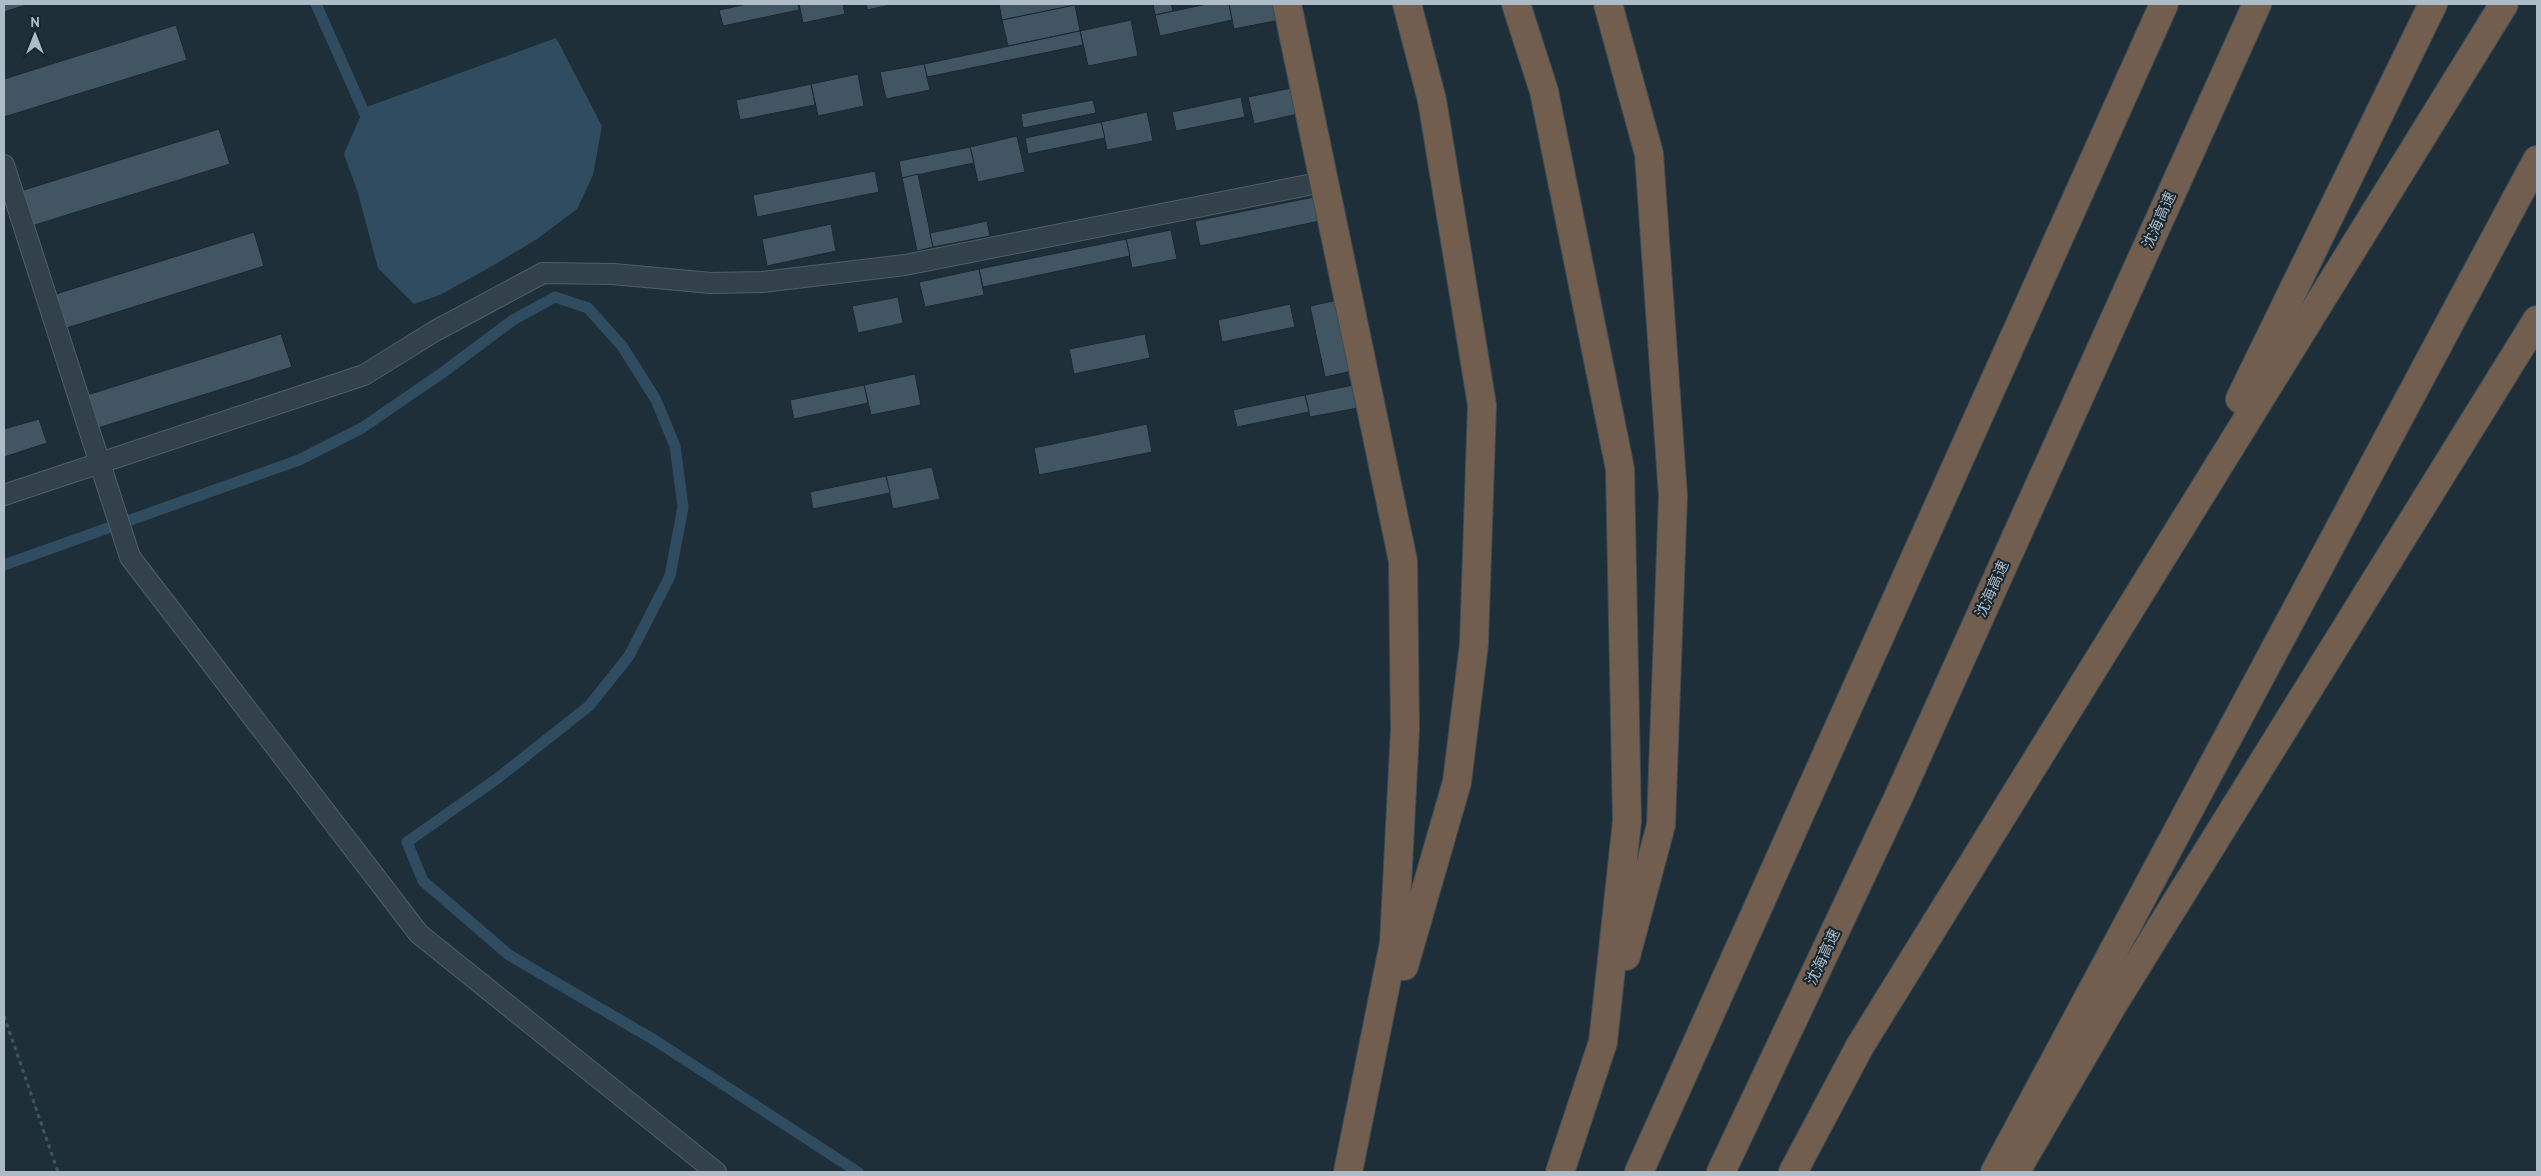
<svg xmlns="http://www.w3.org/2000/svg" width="2541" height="1176" font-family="'PT Sans','Noto Sans SC',sans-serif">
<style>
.water{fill:#2f4c61}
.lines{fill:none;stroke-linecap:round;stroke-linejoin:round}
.stream{stroke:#2f4c61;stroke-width:11}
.building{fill:#425562;stroke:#1a2831}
.service-casing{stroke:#505f68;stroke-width:22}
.motorway-casing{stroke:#3d4c55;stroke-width:30}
.path{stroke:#3f5856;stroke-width:3;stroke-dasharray:4 4;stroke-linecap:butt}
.service{stroke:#33414b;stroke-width:20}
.motorway{stroke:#715e4f;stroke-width:28}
.labels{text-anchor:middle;stroke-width:4;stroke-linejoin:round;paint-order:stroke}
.street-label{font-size:15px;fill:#adbcc7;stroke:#18262f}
</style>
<rect width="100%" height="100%" fill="#1f2f3a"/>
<polygon class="water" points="556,38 602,126 593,175 577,209 537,239 494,265 440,295 414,304 378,268 358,193 344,154 364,108"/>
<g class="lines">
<g class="stream">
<polyline points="316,4 368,121"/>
<polyline points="4,565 299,460 362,428 442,373 513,320 555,297 588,308 622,346 656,400 675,446 683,507 670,576 629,656 589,706 498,778 407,842 423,881 509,955 656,1041 858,1172"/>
</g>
</g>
<g class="building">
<polygon points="4,4 29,4 4,12"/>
<polygon points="747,4 798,4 799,10 723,26 719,10"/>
<polygon points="799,4 843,4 845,14 803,23"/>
<polygon points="866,4 895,4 867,10"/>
<polygon points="999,4 1076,4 1077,5 1002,20"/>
<polygon points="1153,4 1171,4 1173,11 1155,15"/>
<polygon points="1207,4 1229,4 1232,20 1160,36 1155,15"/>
<polygon points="1229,4 1282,4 1285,19 1234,29"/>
<polygon points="1075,5 1080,31 1008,46 1002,20"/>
<polygon points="1131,20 1138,56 1088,66 1080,31"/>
<polygon points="176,25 187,60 4,117 4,79"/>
<polygon points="1080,31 1083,45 927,77 924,64"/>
<polygon points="924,64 930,90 886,99 880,72"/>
<polygon points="858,74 864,106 818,116 811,84"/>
<polygon points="811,84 815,105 740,120 736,100"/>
<polygon points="1301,86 1307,112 1254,124 1248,97"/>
<polygon points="1241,97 1245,117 1176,131 1172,112"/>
<polygon points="1093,100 1096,113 1023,128 1021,114"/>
<polygon points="1147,112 1153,141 1107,150 1101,122"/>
<polygon points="1101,122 1105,138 1028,154 1025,138"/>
<polygon points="219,129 230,164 19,230 8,195"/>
<polygon points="1017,136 1025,172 978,182 970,147"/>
<polygon points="970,147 974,163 902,178 899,161"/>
<polygon points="875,171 879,192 757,217 753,195"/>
<polygon points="918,174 933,247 917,251 902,178"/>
<polygon points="1314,197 1320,221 1200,246 1195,221"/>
<polygon points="987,221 990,236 933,247 930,233"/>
<polygon points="831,224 836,251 767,266 762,239"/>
<polygon points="1171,230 1177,259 1132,268 1126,239"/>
<polygon points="254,232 264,266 54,332 43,298"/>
<polygon points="1126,239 1130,256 983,287 979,269"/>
<polygon points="979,269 984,295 925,307 919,282"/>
<polygon points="898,297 903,323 858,333 852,306"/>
<polygon points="1342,299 1357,370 1325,377 1310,306"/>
<polygon points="1290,304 1295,327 1222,342 1218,320"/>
<polygon points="281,334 292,367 82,433 71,400"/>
<polygon points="1145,334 1150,358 1074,374 1069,349"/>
<polygon points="915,374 921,405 871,415 864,385"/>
<polygon points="1358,384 1363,407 1310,417 1305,395"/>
<polygon points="864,385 868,403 794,419 790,400"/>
<polygon points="1305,395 1309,412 1237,427 1233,410"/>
<polygon points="39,419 47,443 4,457 4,429"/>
<polygon points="1147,424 1152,452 1039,475 1034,448"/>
<polygon points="932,467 940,499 893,509 886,476"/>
<polygon points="886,476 890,493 813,509 810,492"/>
</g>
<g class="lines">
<defs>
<g id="service">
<polyline points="4,165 130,557 419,934 716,1172"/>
<polyline points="4,495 364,375 435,331 543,273 613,274 711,283 762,282 905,265 1313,184"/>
</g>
<g id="motorway">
<polyline points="1287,4 1403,561 1405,730 1394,943 1348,1172"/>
<polyline points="1516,4 1544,91 1620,469 1627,821 1603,1042 1560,1172"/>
<polyline points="1608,4 1649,154 1673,496 1661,825 1626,956"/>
<polyline points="2240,399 2433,4"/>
<polyline points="1404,966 1457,782 1474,644 1482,405 1432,100 1407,4"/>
<polyline points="2020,1164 2112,1006 2537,320"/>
<polyline points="1639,1172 2164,4"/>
<polyline points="1721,1172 1898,798 2257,4"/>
<polyline points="1793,1172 1860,1046 2504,4"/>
<polyline points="1995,1172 2537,160"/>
</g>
</defs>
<use href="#service" class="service-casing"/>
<use href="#motorway" class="motorway-casing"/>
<polyline class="path" points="4,1016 58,1172"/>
<use href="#service" class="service"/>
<use href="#motorway" class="motorway"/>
</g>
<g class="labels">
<g class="street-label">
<text transform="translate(2159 220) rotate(-66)" y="5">沈海高速</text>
<text transform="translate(1992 589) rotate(-66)" y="5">沈海高速</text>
<text transform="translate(1823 957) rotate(-65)" y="5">沈海高速</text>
</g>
</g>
<rect width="2541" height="1176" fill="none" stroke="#adbcc7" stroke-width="10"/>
<g transform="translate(35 35)" stroke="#18262f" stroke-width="4" paint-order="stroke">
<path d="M0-4L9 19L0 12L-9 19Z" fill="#adbcc7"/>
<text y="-8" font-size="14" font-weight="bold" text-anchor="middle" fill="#adbcc7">N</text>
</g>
</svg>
